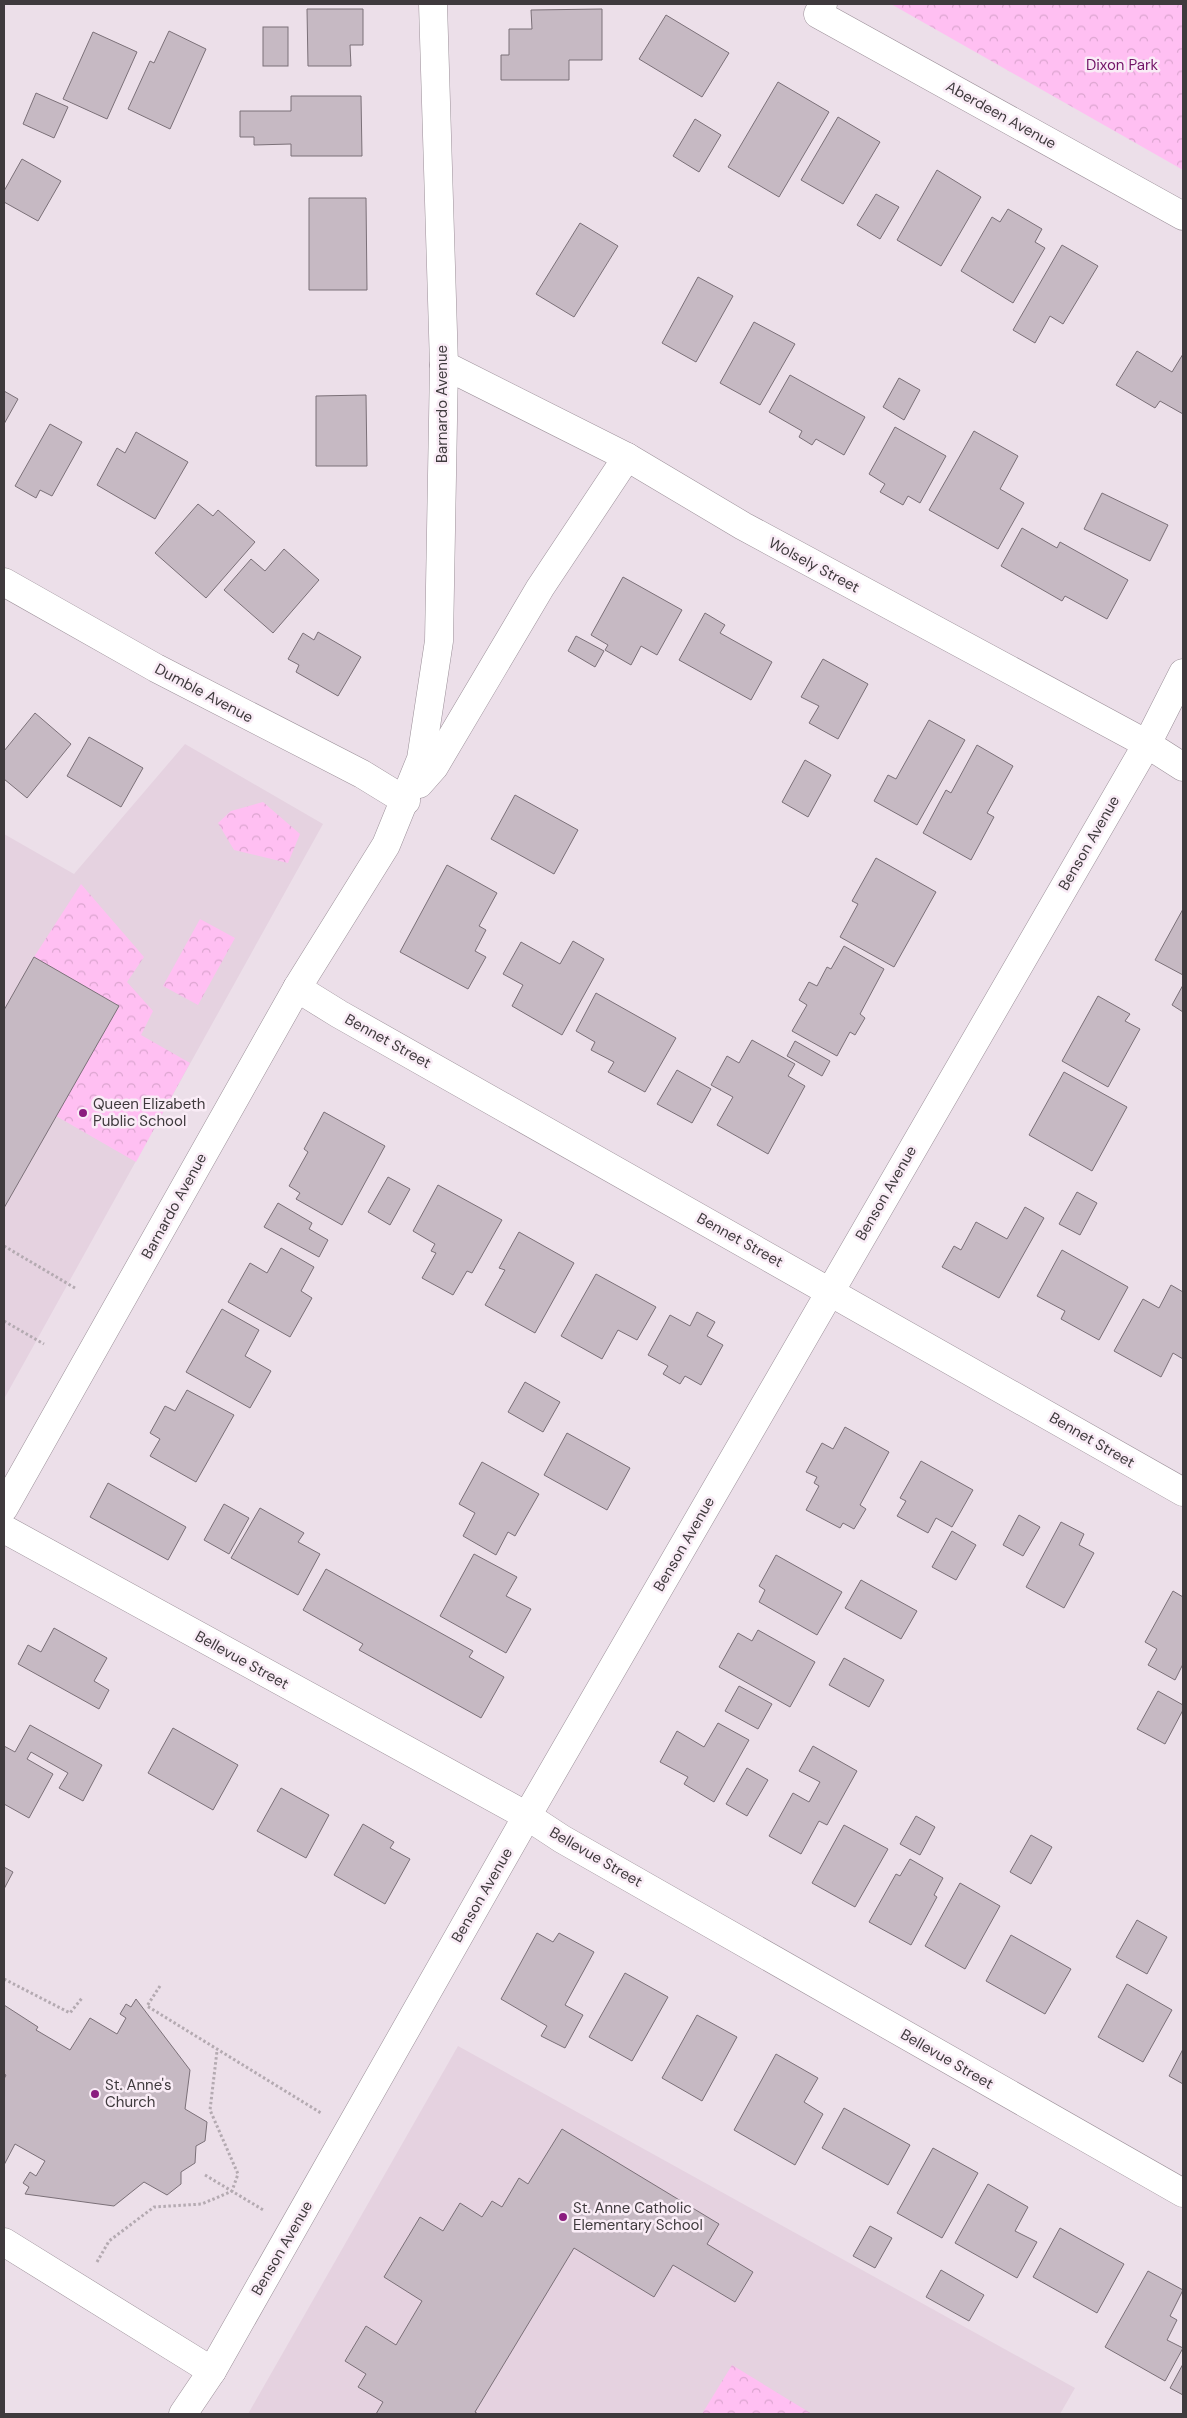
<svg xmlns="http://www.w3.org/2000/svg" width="1187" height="2418" font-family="'DM Sans',sans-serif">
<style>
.built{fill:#e5d2e0}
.forest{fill:url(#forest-crowns)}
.building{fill:#c6b9c3;stroke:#7b7078}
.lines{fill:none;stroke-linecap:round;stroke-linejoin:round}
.minor-casing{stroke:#9c9099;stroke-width:29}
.path{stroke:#b4aab1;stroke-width:3;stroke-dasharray:2.5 2.5;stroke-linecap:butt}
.minor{stroke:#fff;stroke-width:28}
.poi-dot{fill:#8b1b7e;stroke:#f9ecf6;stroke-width:2}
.labels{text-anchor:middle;stroke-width:5;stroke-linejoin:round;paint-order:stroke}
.park-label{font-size:15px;fill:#721367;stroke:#f9ecf6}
.street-label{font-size:15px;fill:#3f3a3d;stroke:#f9ecf6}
.poi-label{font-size:15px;fill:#3f3a3d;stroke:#f9ecf6;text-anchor:start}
</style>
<defs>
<pattern id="forest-crowns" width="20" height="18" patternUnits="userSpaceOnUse" patternTransform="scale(1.25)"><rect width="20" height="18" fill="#ffbff2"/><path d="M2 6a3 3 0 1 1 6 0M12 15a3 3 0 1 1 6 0" fill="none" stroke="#dca5d0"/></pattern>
</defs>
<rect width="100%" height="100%" fill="#ecdfe9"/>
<g class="built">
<polygon points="185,744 323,824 4,1399 4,834 74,874"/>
<polygon points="458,2046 1075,2388 1060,2414 248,2414"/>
</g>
<g class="forest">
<polygon points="891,4 1183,4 1183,170"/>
<polygon points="263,802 300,834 288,863 234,850 218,823 231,811"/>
<polygon points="81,884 144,957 127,982 153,1011 141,1035 190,1063 136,1162 56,1116 119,1006 34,957"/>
<polygon points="200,919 235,938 198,1005 163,986"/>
<polygon points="732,2365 812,2414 702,2414"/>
</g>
<g class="building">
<polygon points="307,9 363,9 363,45 350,45 351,66 308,66"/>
<polygon points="602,9 602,60 569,60 569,80 501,80 501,55 509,55 509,29 532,29 531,10"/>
<polygon points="666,15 729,53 702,97 639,59"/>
<rect x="263" y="27" width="25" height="39"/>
<polygon points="169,31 206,49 170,129 128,109 150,61 154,63"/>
<polygon points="93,32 137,52 107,119 63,99"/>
<polygon points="778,82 829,112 779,197 728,167"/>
<polygon points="36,93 68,107 54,138 23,124"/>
<polygon points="291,96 361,96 362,156 291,156 291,144 254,145 254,137 240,137 240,111 291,111"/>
<polygon points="838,117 880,142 843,204 801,180"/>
<polygon points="695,119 721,135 699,172 673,156"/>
<polygon points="22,159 61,181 38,221 4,202 4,191"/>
<polygon points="937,170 981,197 941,266 897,240"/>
<polygon points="876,194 899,207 880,239 857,225"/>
<polygon points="309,198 366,198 367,290 309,290"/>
<polygon points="1008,209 1042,229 1035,242 1045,248 1013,303 961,271 992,217 1000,222"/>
<polygon points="580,223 618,246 574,317 536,294"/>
<polygon points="1062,245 1098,266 1063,324 1050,316 1035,343 1013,330"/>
<polygon points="698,277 733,296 696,362 662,343"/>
<polygon points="754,322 795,344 760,405 720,383"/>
<polygon points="1137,351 1172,372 1183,354 1183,414 1160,401 1155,408 1116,385"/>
<polygon points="790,375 865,417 844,455 816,439 812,445 799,437 802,431 769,412"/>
<polygon points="899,378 920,390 904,420 883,407"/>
<polygon points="4,391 18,399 4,424"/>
<polygon points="366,395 367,466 316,466 316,396"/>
<polygon points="50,424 82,442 52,496 40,490 36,498 15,486"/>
<polygon points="895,427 946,456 920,503 908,496 903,505 880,492 885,484 869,474"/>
<polygon points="974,431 1018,456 1000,489 1024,503 998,549 929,510"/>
<polygon points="136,432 188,462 155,519 97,485 117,448 125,453"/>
<polygon points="1102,493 1168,525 1150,561 1084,529"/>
<polygon points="198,504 213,516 218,510 255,542 206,598 155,553"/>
<polygon points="1022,528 1057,548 1060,542 1128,580 1107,619 1065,596 1062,601 1001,566"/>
<polygon points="284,549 319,580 273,633 224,590 251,559 265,571"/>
<polygon points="623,577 682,610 657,655 641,646 631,665 605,650 608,645 591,635"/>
<polygon points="705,613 725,625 720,633 772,662 751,700 679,660"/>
<polygon points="318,632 361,657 338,696 296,672 299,665 288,659 303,633 314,640"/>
<polygon points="576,636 604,651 595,667 568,651"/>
<polygon points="823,659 868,684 838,739 809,723 819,706 801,697"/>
<polygon points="35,713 71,744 27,798 4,779 4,751"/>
<polygon points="929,720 965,740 917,825 874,801 888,775 896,779"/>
<polygon points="89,737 143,768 121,807 67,776"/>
<polygon points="977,745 1013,766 987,813 994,817 971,860 923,833 946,790 951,793"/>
<polygon points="805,760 831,775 808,817 782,802"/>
<polygon points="515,795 578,830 554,874 491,839"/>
<polygon points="876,858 936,892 894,967 840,937 858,904 852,901"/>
<polygon points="447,865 497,893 479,926 486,930 475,951 486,957 468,989 400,952"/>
<polygon points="1183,909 1183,975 1155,960"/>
<polygon points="573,941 604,959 562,1035 512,1006 523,985 503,974 521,942 560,964"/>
<polygon points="844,946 884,969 860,1014 865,1018 855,1035 850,1032 837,1056 792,1031 807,1005 799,1000 809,982 817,986 827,967 831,969"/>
<polygon points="34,957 119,1006 4,1208 4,1010"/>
<polygon points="1183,985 1183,1012 1172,1005"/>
<polygon points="596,993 676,1038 645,1092 608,1072 614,1062 591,1050 595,1042 576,1031"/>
<polygon points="1098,996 1130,1014 1125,1021 1140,1029 1108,1087 1062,1061"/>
<polygon points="752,1040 795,1064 788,1076 805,1086 768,1154 717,1125 733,1097 711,1085 727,1056 739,1063"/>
<polygon points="795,1041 830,1061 822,1076 787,1056"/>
<polygon points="677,1070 711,1089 692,1123 657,1104"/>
<polygon points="1064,1072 1127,1107 1092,1171 1029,1135"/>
<polygon points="324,1112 385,1146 342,1225 296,1199 300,1193 289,1186 308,1152 304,1149"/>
<polygon points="388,1177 410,1189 390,1225 368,1212"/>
<polygon points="438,1185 502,1220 472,1273 467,1271 453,1295 422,1278 436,1253 431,1251 435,1244 413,1231"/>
<polygon points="1077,1192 1097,1203 1080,1235 1059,1224"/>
<polygon points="278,1203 312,1223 309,1229 328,1240 319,1257 264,1227"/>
<polygon points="1025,1207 1044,1218 999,1298 942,1267 954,1246 961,1250 976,1222 1007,1239"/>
<polygon points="519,1232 574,1263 535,1333 485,1305 505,1270 499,1268"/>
<polygon points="281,1248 314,1267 301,1291 312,1298 290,1337 228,1302 250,1263 267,1273"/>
<polygon points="1062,1250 1128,1287 1099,1340 1061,1319 1065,1311 1037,1296"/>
<polygon points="596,1274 656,1307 637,1340 618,1330 602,1359 561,1336"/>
<polygon points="1171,1285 1183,1292 1183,1359 1173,1353 1161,1377 1114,1351 1143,1299 1159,1308"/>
<polygon points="222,1309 259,1330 245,1356 271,1371 250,1408 186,1372"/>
<polygon points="697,1312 715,1322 707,1336 723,1345 701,1385 685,1376 680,1384 663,1374 668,1366 648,1355 670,1315 690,1326"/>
<polygon points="525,1382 560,1402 543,1432 508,1412"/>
<polygon points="187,1390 234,1415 196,1482 150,1456 160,1439 150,1433 165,1406 175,1411"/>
<polygon points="845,1427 889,1452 860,1505 866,1509 854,1529 843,1523 840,1528 806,1510 819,1486 814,1483 817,1477 806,1472 822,1443 833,1449"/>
<polygon points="567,1433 630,1468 607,1510 544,1475"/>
<polygon points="921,1461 973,1490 952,1527 936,1518 928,1533 897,1516 906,1501 900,1498"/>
<polygon points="482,1462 539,1494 515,1536 508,1532 496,1555 463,1536 475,1513 459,1504"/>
<polygon points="108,1483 186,1527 168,1560 90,1517"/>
<polygon points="224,1504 249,1518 229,1554 204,1540"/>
<polygon points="260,1508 304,1533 298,1542 320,1554 298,1595 231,1558"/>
<polygon points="1019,1515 1040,1527 1023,1556 1003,1545"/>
<polygon points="1061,1522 1084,1534 1079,1545 1094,1553 1064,1608 1026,1587"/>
<polygon points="952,1531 976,1545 956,1580 932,1567"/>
<polygon points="474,1554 517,1577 506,1596 531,1609 506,1653 440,1616"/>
<polygon points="776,1555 842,1592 817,1635 759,1602 765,1590 759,1586"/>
<polygon points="326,1569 473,1651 469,1657 504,1677 481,1718 359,1650 363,1644 303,1610"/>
<polygon points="861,1580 917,1611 901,1639 845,1608"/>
<polygon points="1173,1591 1183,1597 1183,1664 1175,1680 1148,1665 1157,1649 1145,1642"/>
<polygon points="54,1628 107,1658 94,1681 109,1690 99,1709 18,1664 28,1645 41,1652"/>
<polygon points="758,1630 815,1662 790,1707 719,1667 738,1633 752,1641"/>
<polygon points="844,1658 884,1680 869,1707 829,1685"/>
<polygon points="739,1686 772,1704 758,1729 725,1711"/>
<polygon points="1158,1691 1183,1705 1183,1710 1165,1744 1137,1729"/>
<polygon points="718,1723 749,1740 714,1802 684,1784 688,1777 660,1762 677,1731 704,1747"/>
<polygon points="30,1725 102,1765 83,1801 59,1788 68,1773 31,1752 27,1759 53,1774 29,1818 4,1804 4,1746 15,1752"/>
<polygon points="173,1728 238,1765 213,1810 148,1773"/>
<polygon points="813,1746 857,1771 827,1825 819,1821 801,1854 769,1836 793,1793 809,1802 820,1782 799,1771"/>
<polygon points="747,1768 768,1780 747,1816 726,1804"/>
<polygon points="281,1788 329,1815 306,1858 257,1831"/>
<polygon points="916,1816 935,1827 920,1855 900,1844"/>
<polygon points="363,1824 394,1842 390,1848 410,1859 385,1904 334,1875"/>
<polygon points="844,1825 888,1849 855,1907 812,1883"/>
<polygon points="1031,1835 1052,1847 1031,1884 1010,1872"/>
<polygon points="910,1859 943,1878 934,1895 937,1897 911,1945 869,1922 896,1874 900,1876"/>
<polygon points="4,1867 13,1872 4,1889"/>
<polygon points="960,1883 1000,1906 965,1969 925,1946"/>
<polygon points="1137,1920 1167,1937 1147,1974 1116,1957"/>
<polygon points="537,1933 553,1942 559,1933 594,1952 565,2005 583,2015 565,2048 541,2036 547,2026 501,1999"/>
<polygon points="1011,1935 1071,1969 1045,2014 986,1981"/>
<polygon points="625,1973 668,1997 632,2061 589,2037"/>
<polygon points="1127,1984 1172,2010 1143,2062 1098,2037"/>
<polygon points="136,1999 190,2070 185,2109 207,2122 205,2141 196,2146 195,2163 181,2172 181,2184 167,2195 144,2182 114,2206 25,2194 29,2187 23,2183 30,2172 36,2176 45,2161 15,2144 4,2165 4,2079 6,2075 4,2074 4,2005 38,2027 36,2030 70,2050 90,2018 117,2034 126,2018 120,2014 126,2004 131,2007"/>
<polygon points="697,2015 737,2037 702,2101 662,2078"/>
<polygon points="1183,2049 1183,2084 1169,2076"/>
<polygon points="776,2054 818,2078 804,2102 823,2114 795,2165 734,2130"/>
<polygon points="844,2108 910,2145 888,2185 822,2148"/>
<polygon points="562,2129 719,2224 707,2244 753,2272 735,2302 673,2265 654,2297 574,2248 475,2412 478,2414 376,2414 383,2402 358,2387 366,2374 345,2361 366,2326 396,2345 422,2301 384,2277 420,2217 443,2231 460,2203 482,2217 492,2201 502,2207 519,2178 528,2184"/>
<polygon points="933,2148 978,2173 942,2238 897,2213"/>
<polygon points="988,2184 1028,2207 1015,2231 1037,2242 1017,2278 955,2243"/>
<polygon points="870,2226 892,2238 875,2268 853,2256"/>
<polygon points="1060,2228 1124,2264 1097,2313 1033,2277"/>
<polygon points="941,2270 984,2295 969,2321 926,2297"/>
<polygon points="1148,2271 1183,2290 1170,2316 1177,2320 1167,2340 1183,2348 1165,2381 1105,2347"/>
<polygon points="1183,2364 1183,2395 1170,2388"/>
</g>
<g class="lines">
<defs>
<g id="minor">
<polyline points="823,4 818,14 1183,216"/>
<polyline points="444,365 627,457 743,526 1147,744 1183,767"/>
<polyline points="4,582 156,668 362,774 406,801"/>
<polyline points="419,784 434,767 540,588 627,457"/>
<polyline points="297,988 339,1014 1183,1492"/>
<polyline points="4,1508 297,988 386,845 421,759 439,641 444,365 433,4"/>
<polyline points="4,1529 527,1816 562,1839 1183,2193"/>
<polyline points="4,2242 212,2371"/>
<polyline points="183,2414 212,2371 527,1816 1147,744 1183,673"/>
</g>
</defs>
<use href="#minor" class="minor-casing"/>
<g class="path">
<polyline points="4,1246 75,1288"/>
<polyline points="4,1321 44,1344"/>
<polyline points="4,1979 70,2013 82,1998"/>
<polyline points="160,1986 147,2006 321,2113"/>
<polyline points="205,2175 265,2211"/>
<polyline points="97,2262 109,2241 154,2207 202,2204 232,2191 238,2174 210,2110 217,2051"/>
</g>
<use href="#minor" class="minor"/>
</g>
<g class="poi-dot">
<circle cx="83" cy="1113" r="5"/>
<circle cx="95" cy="2094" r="5"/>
<circle cx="563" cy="2217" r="5"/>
</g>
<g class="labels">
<g class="park-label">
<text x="1122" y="70">Dixon Park</text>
</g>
<g class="street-label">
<text transform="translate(1001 115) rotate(29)" y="5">Aberdeen Avenue</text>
<text transform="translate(442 404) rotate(-90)" y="5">Barnardo Avenue</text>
<text transform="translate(814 565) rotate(28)" y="5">Wolsely Street</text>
<text transform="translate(204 693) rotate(28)" y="5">Dumble Avenue</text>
<text transform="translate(1089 843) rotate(-60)" y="5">Benson Avenue</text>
<text transform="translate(388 1041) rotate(29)" y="5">Bennet Street</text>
<text transform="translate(886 1193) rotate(-60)" y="5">Benson Avenue</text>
<text transform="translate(174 1206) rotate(-61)" y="5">Barnardo Avenue</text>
<text transform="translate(740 1240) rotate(29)" y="5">Bennet Street</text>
<text transform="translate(1092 1440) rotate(30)" y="5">Bennet Street</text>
<text transform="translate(684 1544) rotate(-60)" y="5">Benson Avenue</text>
<text transform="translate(242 1660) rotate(29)" y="5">Bellevue Street</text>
<text transform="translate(596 1857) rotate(30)" y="5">Bellevue Street</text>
<text transform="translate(482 1895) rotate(-60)" y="5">Benson Avenue</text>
<text transform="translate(947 2059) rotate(30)" y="5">Bellevue Street</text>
<text transform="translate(282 2248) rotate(-60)" y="5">Benson Avenue</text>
</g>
<g class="poi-label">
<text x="93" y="1109">Queen Elizabeth<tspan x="93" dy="17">Public School</tspan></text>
<text x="105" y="2090">St. Anne's<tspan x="105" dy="17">Church</tspan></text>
<text x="573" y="2213">St. Anne Catholic<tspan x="573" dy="17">Elementary School</tspan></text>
</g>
</g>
<rect width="1187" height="2418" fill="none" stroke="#3f3a3d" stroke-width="10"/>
</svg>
